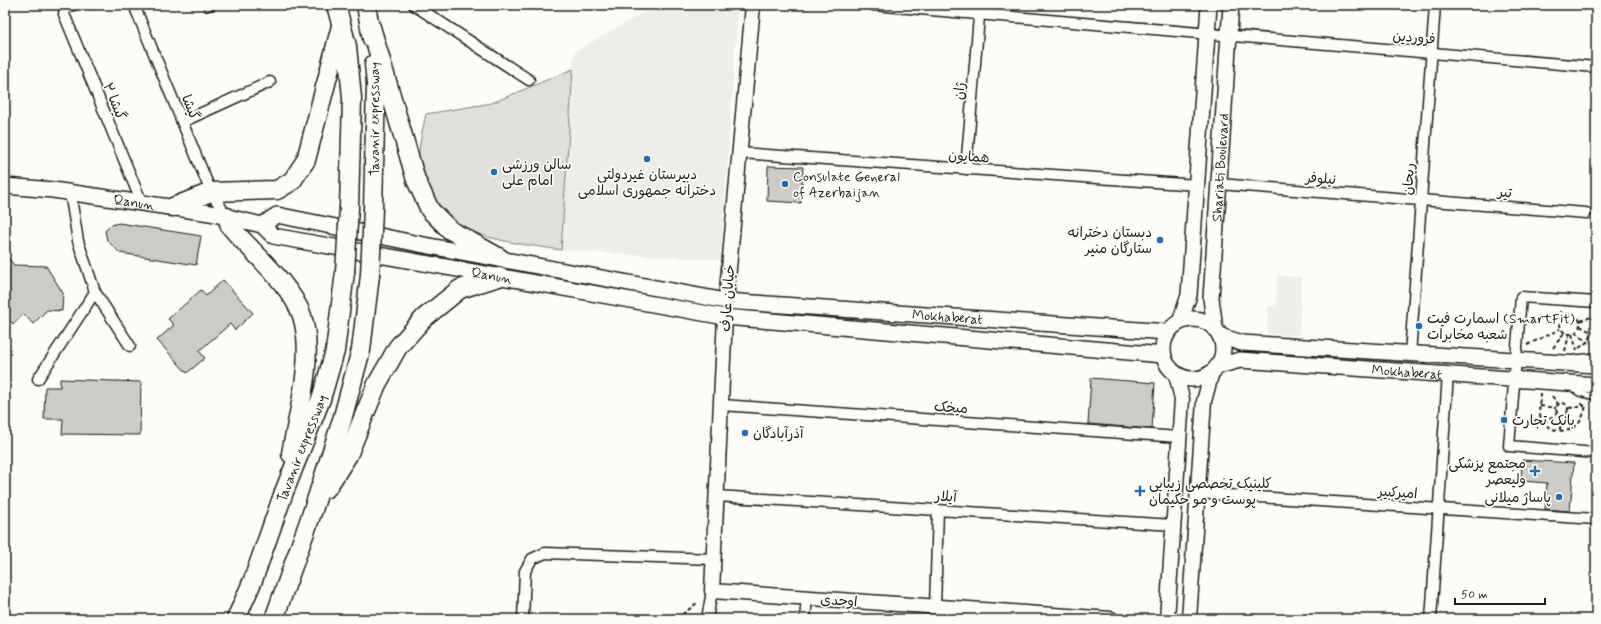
<svg xmlns="http://www.w3.org/2000/svg" width="1601" height="624" font-family="Mynerve,'Playpen Sans Arabic',sans-serif">
<style>
.built{fill:#eeede9}
.green{fill:#e0dfdb;stroke:#7e7e7c}
.building{fill:#cccbc8;stroke:#1c1c1c}
.lines{fill:none;stroke-linecap:round;stroke-linejoin:round}
.lane-casing{stroke:#1c1c1c;stroke-width:8}
.street-casing{stroke:#1c1c1c;stroke-width:13}
.secondary-casing{stroke:#1c1c1c;stroke-width:17}
.primary-casing{stroke:#1c1c1c;stroke-width:18}
.highway-casing{stroke:#1c1c1c;stroke-width:21}
.path{stroke:#1c1c1c;stroke-width:2;stroke-dasharray:4 3;stroke-linecap:butt}
.lane{stroke:#fdfcf7;stroke-width:5}
.street{stroke:#fdfcf7;stroke-width:10}
.secondary{stroke:#fdfcf7;stroke-width:14}
.primary{stroke:#fdfcf7;stroke-width:15}
.highway{stroke:#fdfcf7;stroke-width:18}
.highway-bridge-casing{stroke:#1c1c1c;stroke-width:21;stroke-linecap:butt}
.highway-bridge{stroke:#fdfcf7;stroke-width:18}
.poi-dot{fill:#1f6fb2;stroke:#fdfcf7;stroke-width:1.5}
.labels{text-anchor:middle;stroke-width:3.5;stroke-linejoin:round;paint-order:stroke}
.street-label{font-size:14px;fill:#1c1c1c;stroke:#fdfcf7}
.poi-label{font-size:14px;fill:#1c1c1c;stroke:#fdfcf7;text-anchor:start}
</style>
<rect width="100%" height="100%" fill="#fdfcf7"/>
<filter id="ink" filterUnits="userSpaceOnUse"><feTurbulence type="fractalNoise" baseFrequency=".025" numOctaves="2"/><feDisplacementMap in="SourceGraphic" scale="8" xChannelSelector="R" yChannelSelector="G"/><feConvolveMatrix kernelMatrix="1 2 1 2 8 2 1 2 1" color-interpolation-filters="sRGB"/></filter>
<g filter="url(#ink)">
<g class="built">
<polygon points="647,5 738,5 721,260 561,250 574,52 646,11"/>
<polygon points="1277,276 1302,277 1299,335 1267,334 1268,306 1276,307"/>
</g>
<path class="green" d="M573,69L561,250C529,245 494,242 464,228C440,217 420,183 419,156C419,142 423,128 426,114L492,103Z"/>
<g class="building">
<polygon points="768,166 803,167 801,203 767,201"/>
<polygon points="119,223 201,236 196,265 120,253 107,240 105,231 111,225"/>
<polygon points="5,254 14,265 46,266 63,293 62,311 47,310 33,324 24,314 13,324 5,315"/>
<polygon points="223,280 253,313 235,330 230,324 199,351 205,358 187,373 157,340 174,325 168,319 201,290 206,296"/>
<polygon points="1091,378 1155,383 1152,429 1088,424"/>
<polygon points="60,379 141,382 140,435 62,434 63,419 44,419 45,387 60,387"/>
<polygon points="1522,460 1574,463 1570,511 1545,509 1547,483 1521,481"/>
</g>
<g class="lines">
<defs>
<g id="lane">
<polyline points="207,8 214,5"/>
<polyline points="1575,358 1596,356"/>
<polyline points="1572,388 1579,393 1596,397"/>
</g>
<g id="street">
<polyline points="73,5 65,8 64,14 141,201"/>
<polyline points="134,5 211,192 227,217"/>
<polyline points="414,5 529,80"/>
<polyline points="873,5 1596,67"/>
<polyline points="182,122 270,82"/>
<polyline points="740,153 1197,185"/>
<polyline points="966,169 980,5"/>
<polyline points="1219,184 1586,213"/>
<polyline points="70,192 78,241 95,292"/>
<polyline points="1596,302 1521,297 1509,446 1596,453"/>
<polyline points="1410,355 1435,5"/>
<polyline points="38,379 95,292 130,346"/>
<polyline points="721,405 1179,437"/>
<polyline points="1197,493 1596,519"/>
<polyline points="716,496 1173,525"/>
<polyline points="935,607 938,510"/>
<polyline points="523,619 525,571 532,559 545,553 713,559"/>
<polyline points="707,619 712,591"/>
<polyline points="805,619 807,598"/>
<polyline points="1431,619 1448,374"/>
</g>
<g id="secondary">
<polyline points="726,301 753,5"/>
<polyline points="725,317 712,591 1111,619"/>
<polyline points="1167,619 1182,399 1176,374"/>
<polyline points="1189,619 1204,401 1212,372"/>
</g>
<g id="primary">
<path id="s1" d="M5,186L53,190L210,213L262,225L273,236L725,317L1163,355"/>
<path id="s2" d="M262,225L277,215L424,245L726,301L1168,332"/>
<circle cx="1193" cy="349" r="30"/>
<polyline points="1180,322 1189,295 1209,5"/>
<path id="s3" d="M1215,329L1211,298L1231,5"/>
<polyline points="1220,336 1242,343 1596,365"/>
<path id="s4" d="M1218,366L1240,360L1596,385"/>
</g>
<g id="highway">
<polyline points="336,5 347,46 352,98 349,208"/>
<polyline points="366,5 372,39"/>
<polyline points="371,27 416,180 430,210 450,230 500,258"/>
<polyline points="173,207 211,192 277,190 292,181 306,160 341,26"/>
<polyline points="373,209 376,84 374,64"/>
<path d="M227,217L230,226L236,233C256,255 293,288 302,316C315,356 298,413 291,454"/>
<polyline points="327,488 348,455 377,384 398,347 424,318 460,289 499,277"/>
<path id="s5" d="M236,619L253,580L284,492L321,399L335,351L345,272"/>
<polyline points="274,619 313,510 342,420 361,350 370,275"/>
</g>
</defs>
<use href="#lane" class="lane-casing"/>
<use href="#street" class="street-casing"/>
<use href="#secondary" class="secondary-casing"/>
<use href="#primary" class="primary-casing"/>
<use href="#highway" class="highway-casing"/>
<g class="path">
<circle cx="1570" cy="324" r="10"/>
<polyline points="1560,319 1560,311"/>
<polyline points="1580,321 1594,316"/>
<polyline points="1580,326 1593,333"/>
<polyline points="1576,332 1588,343"/>
<polyline points="1572,334 1577,350"/>
<polyline points="1527,345 1560,329"/>
<polyline points="1553,348 1564,333"/>
<path d="M1579,348C1591,341 1601,325 1591,313"/>
<polyline points="1565,351 1569,335"/>
<path d="M1540,393C1540,401 1538,411 1541,418C1546,431 1566,435 1576,426C1582,421 1584,413 1586,406L1579,403"/>
<polyline points="1552,396 1558,404"/>
<circle cx="1562" cy="409" r="6"/>
<polyline points="1540,406 1556,408"/>
<polyline points="1569,408 1585,406"/>
<polyline points="1566,414 1575,426"/>
<polyline points="1544,423 1557,413"/>
<polyline points="1560,430 1561,415"/>
<polyline points="677,619 698,602"/>
</g>
<use href="#lane" class="lane"/>
<use href="#street" class="street"/>
<use href="#secondary" class="secondary"/>
<use href="#primary" class="primary"/>
<use href="#highway" class="highway"/>
<defs>
<g id="highway-bridge">
<polyline points="345,272 349,208"/>
<polyline points="370,275 373,209"/>
</g>
</defs>
<use href="#highway-bridge" class="highway-bridge-casing"/>
<use href="#highway-bridge" class="highway-bridge"/>
</g>
</g>
<g class="poi-dot">
<circle cx="647" cy="159" r="4"/>
<circle cx="494" cy="172" r="4"/>
<circle cx="785" cy="184" r="4"/>
<circle cx="1160" cy="240" r="4"/>
<circle cx="1419" cy="326" r="4"/>
<circle cx="1504" cy="420" r="4"/>
<circle cx="745" cy="433" r="4"/>
<path d="M1533 465h4v4h4v4h-4v4h-4v-4h-4v-4h4z"/>
<path d="M1138 485h4v4h4v4h-4v4h-4v-4h-4v-4h4z"/>
<circle cx="1559" cy="497" r="4"/>
</g>
<g class="labels">
<g class="street-label">
<text transform="translate(1414 37) rotate(5)" y="5">فروردین</text>
<text transform="translate(959 91) rotate(-85)" y="5">ژان</text>
<text transform="translate(115 101) rotate(68)" y="5">گیشا ۲</text>
<text transform="translate(191 107) rotate(68)" y="5">گیشا</text>
<text transform="translate(374 119) rotate(-90)" y="5">Tavanir expressway</text>
<text transform="translate(969 156) rotate(4)" y="5">همایون</text>
<text dy="5" stroke="none"><textPath href="#s3" startOffset="162">Shariati Boulevard</textPath></text>
<text transform="translate(1321 178) rotate(4)" y="5">نیلوفر</text>
<text transform="translate(1408 179) rotate(-86)" y="5">ریحان</text>
<text transform="translate(1505 192) rotate(5)" y="5">تیر</text>
<text dy="5" stroke="none"><textPath href="#s1" startOffset="130">Qanun</textPath></text>
<text dy="5" stroke="none"><textPath href="#s1" startOffset="498">Qanun</textPath></text>
<text transform="translate(727 298) rotate(-86)" y="5">خیابان عارف</text>
<text dy="5" stroke="none"><textPath href="#s2" startOffset="697">Mokhaberat</textPath></text>
<text dy="5" stroke="none"><textPath href="#s4" startOffset="190">Mokhaberat</textPath></text>
<text transform="translate(951 407) rotate(4)" y="5">میخک</text>
<text dy="5" stroke="none"><textPath href="#s5" startOffset="183">Tavanir expressway</textPath></text>
<text transform="translate(1398 492) rotate(4)" y="5">امیرکبیر</text>
<text transform="translate(946 496) rotate(4)" y="5">آیلار</text>
<text transform="translate(839 600) rotate(4)" y="5">اوحدی</text>
</g>
<g class="poi-label">
<text x="502" y="169">سالن ورزشی<tspan x="502" dy="16">امام علی</tspan></text>
<text x="647" y="179" text-anchor="middle">دبیرستان غیردولتی<tspan x="647" dy="16">دخترانه جمهوری اسلامی</tspan></text>
<text x="793" y="181">Consulate General<tspan x="793" dy="16">of Azerbaijan</tspan></text>
<text x="1152" y="237" text-anchor="end">دبستان دخترانه<tspan x="1152" dy="16">ستارگان منیر</tspan></text>
<text x="1427" y="323">اسمارت فیت (SmartFit)<tspan x="1427" dy="16">شعبه مخابرات</tspan></text>
<text x="1512" y="425">بانک تجارت</text>
<text x="753" y="438">آذرآبادگان</text>
<text x="1526" y="468" text-anchor="end">مجتمع پزشکی<tspan x="1526" dy="16">ولیعصر</tspan></text>
<text x="1149" y="488">کلینیک تخصصی زیبایی<tspan x="1149" dy="16">پوست و مو حکیمان</tspan></text>
<text x="1551" y="502" text-anchor="end">پاساژ میلانی</text>
</g>
</g>
<rect width="1601" height="624" fill="none" stroke="#fdfcf7" stroke-width="20"/>
<rect x="10" y="10" width="1581" height="604" fill="none" stroke="#1c1c1c" stroke-width="1.5" filter="url(#ink)"/>
<path d="M1455 598v6h90v-6" fill="none" stroke="#1c1c1c" stroke-width="2"/>
<text x="1461" y="598" font-size="12" fill="#1c1c1c" stroke="#fdfcf7" stroke-width="3" paint-order="stroke">50 m</text>
</svg>
